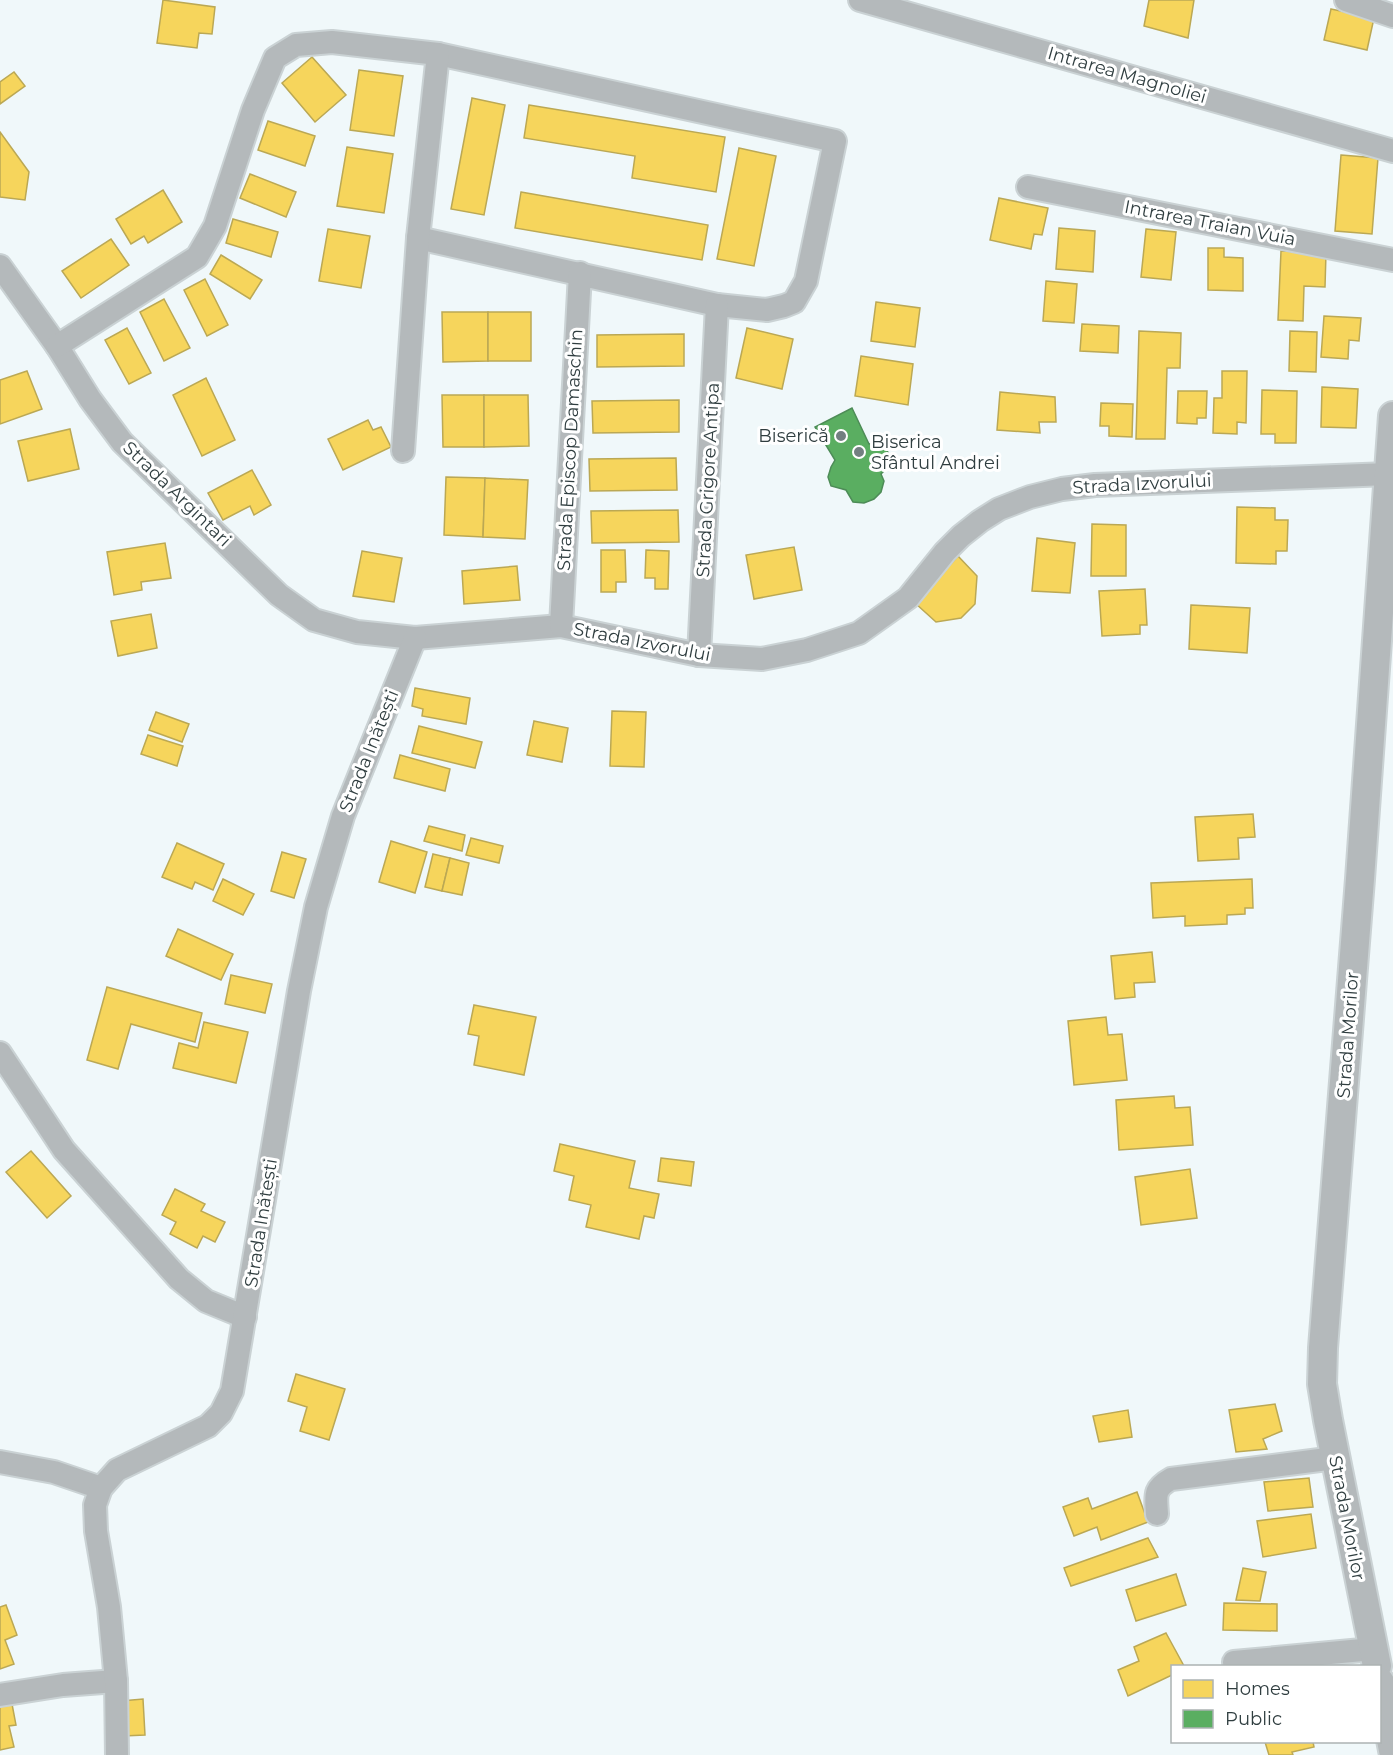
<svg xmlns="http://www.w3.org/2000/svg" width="1393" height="1755" font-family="Montserrat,sans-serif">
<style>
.homes{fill:#f6d55c;stroke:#bba854;stroke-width:1.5}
.public{fill:#5aae61;stroke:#4d8c57;stroke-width:1.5}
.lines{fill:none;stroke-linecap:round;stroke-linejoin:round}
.minor-casing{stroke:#cad2d4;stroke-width:26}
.tertiary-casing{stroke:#cad2d4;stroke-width:32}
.minor{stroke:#b4b9bb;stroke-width:22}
.tertiary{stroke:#b4b9bb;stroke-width:28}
.poi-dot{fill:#737f81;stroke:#fff;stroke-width:2}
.labels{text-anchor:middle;stroke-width:6;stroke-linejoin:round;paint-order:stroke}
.street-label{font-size:18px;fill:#303e40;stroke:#fff}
.poi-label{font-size:18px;fill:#303e40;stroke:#fff;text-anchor:end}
</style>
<rect width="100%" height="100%" fill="#f0f8fa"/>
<g class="homes">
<polygon points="163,0 215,7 212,34 199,33 197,48 157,43"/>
<polygon points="1149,0 1194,0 1188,38 1144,26"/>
<polygon points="1331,9 1374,18 1367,50 1324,40"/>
<polygon points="312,57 346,95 315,122 282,83"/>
<polygon points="359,70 403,76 394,136 350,130"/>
<polygon points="14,72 25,86 0,104 0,82"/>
<polygon points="472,98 505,105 484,215 451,209"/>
<polygon points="529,105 725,137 716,192 632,178 635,156 524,138"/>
<polygon points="268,121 315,136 305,166 258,150"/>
<polygon points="0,132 29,172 25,200 0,197"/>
<polygon points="347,147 393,154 384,213 337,206"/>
<polygon points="739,148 776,156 754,266 717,259"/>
<polygon points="1341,155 1378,158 1372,234 1335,231"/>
<polygon points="250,174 296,192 286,217 240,198"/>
<polygon points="163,190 182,222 148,243 144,236 131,244 116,219"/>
<polygon points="521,192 708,225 702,260 515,228"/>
<polygon points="999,198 1048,208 1042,235 1034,234 1031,249 990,240"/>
<polygon points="233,219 278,232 271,257 226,243"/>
<polygon points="1059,228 1095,231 1093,272 1056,269"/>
<polygon points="328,229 370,236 361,288 319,281"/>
<polygon points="1146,229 1176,232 1171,280 1141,277"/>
<polygon points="111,239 129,265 81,298 62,271"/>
<polygon points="1208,248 1224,248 1224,257 1243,258 1243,291 1208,290"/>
<polygon points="1281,251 1326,253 1325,287 1304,286 1303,321 1278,320"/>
<polygon points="221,255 262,280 250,299 210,274"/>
<polygon points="205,279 228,325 207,336 184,290"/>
<polygon points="1046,281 1077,284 1074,323 1043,321"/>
<polygon points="164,299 190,348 164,361 140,312"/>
<polygon points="876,302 920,308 915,347 871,341"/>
<polygon points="442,312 488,312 488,361 443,362"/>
<rect x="488" y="312" width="43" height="49"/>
<polygon points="1324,316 1361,318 1359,341 1349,340 1348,359 1321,357"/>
<polygon points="1082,324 1119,326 1118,353 1080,351"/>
<polygon points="127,328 151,373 129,384 105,340"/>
<polygon points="747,328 793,339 782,389 736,378"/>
<polygon points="1139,331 1181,333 1180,368 1167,368 1165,439 1136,439"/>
<polygon points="1290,331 1317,332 1316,372 1289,371"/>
<polygon points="684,334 684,366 597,367 597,335"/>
<polygon points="861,356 913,364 908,405 855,396"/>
<polygon points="27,371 42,409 0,424 0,380"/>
<polygon points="1222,371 1247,371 1246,423 1237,422 1237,434 1213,433 1214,398 1222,398"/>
<polygon points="206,378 235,440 202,456 173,395"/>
<polygon points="1322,387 1358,389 1356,428 1321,427"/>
<polygon points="1262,390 1297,391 1296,443 1275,443 1275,434 1261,434"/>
<polygon points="1178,391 1207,391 1206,418 1197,418 1197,424 1177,423"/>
<polygon points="1000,392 1055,397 1056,422 1039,422 1040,433 997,430"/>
<polygon points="442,395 484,395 484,447 443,447"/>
<polygon points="484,395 528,395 529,446 484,447"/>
<polygon points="679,400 679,432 593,433 592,401"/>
<polygon points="1101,403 1133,404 1132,437 1109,436 1109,426 1100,426"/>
<polygon points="368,420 373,430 381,427 391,447 343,470 328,439"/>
<polygon points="70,429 79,469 28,481 18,441"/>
<polygon points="676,458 677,490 590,491 589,459"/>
<polygon points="252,470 271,505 254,515 250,506 223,520 208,493"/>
<polygon points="446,477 485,478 483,537 444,535"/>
<polygon points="485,478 528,480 525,539 483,537"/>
<polygon points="1237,507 1275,508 1275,520 1288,520 1287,551 1276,551 1276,564 1236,563"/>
<polygon points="678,510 679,542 592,543 591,511"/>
<polygon points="1092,524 1126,525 1126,576 1091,576"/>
<polygon points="1037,538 1075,543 1070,593 1032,591"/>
<polygon points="165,543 171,578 141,582 142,590 114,595 107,552"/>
<polygon points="794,547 802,590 754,599 746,555"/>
<polygon points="601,550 625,550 626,582 616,582 616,592 601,592"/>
<polygon points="646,550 669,551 668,589 655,589 655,578 645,578"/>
<polygon points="362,551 402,558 394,602 353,596"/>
<polygon points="958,556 977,576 975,604 961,618 936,622 915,603"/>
<polygon points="517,566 520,600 464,604 462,571"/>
<polygon points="1145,589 1147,625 1140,625 1140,634 1102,636 1099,591"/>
<polygon points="1191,605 1250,608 1247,653 1189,649"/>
<polygon points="151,614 157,648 118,656 111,621"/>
<polygon points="415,688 470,698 466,724 422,716 423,709 412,706"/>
<polygon points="612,711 646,712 644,767 610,766"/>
<polygon points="156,712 189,724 182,742 149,730"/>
<polygon points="534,721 568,728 562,762 527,755"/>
<polygon points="419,726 482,742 475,768 412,753"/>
<polygon points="148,735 183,746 177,766 141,754"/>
<polygon points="400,755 450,769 445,791 394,778"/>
<polygon points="1253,814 1255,837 1238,838 1239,859 1198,861 1195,817"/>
<polygon points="429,826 465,835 462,851 424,841"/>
<polygon points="471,838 503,846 499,863 466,855"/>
<polygon points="391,841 427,852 415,893 379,882"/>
<polygon points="177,843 224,864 213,890 195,882 192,889 162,877"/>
<polygon points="282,852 306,859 294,898 271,891"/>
<polygon points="433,854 450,858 442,891 425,887"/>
<polygon points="450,858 469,863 462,895 442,891"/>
<polygon points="223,879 254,894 243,915 213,901"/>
<polygon points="1252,879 1253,908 1245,908 1245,914 1227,915 1227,924 1185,926 1185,916 1153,918 1151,883"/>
<polygon points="178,929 233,954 221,980 166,956"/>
<polygon points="1152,952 1155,982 1134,983 1135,997 1115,999 1111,956"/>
<polygon points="231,975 272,984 265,1013 225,1004"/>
<polygon points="107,987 202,1013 195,1042 131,1024 118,1069 87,1060"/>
<polygon points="474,1005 536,1017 524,1075 474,1065 479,1036 468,1034"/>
<polygon points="1106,1017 1108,1035 1122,1034 1127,1080 1074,1085 1068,1021"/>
<polygon points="204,1022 248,1032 236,1083 173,1068 179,1043 198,1048"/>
<polygon points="1174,1096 1175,1108 1190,1107 1193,1145 1119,1150 1116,1100"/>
<polygon points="560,1144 635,1161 629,1188 659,1194 654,1218 644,1216 639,1239 586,1227 591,1205 569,1200 574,1176 554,1171"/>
<polygon points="31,1151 71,1196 47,1218 6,1172"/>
<polygon points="661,1158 694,1162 691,1186 658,1181"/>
<polygon points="1190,1169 1197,1218 1141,1225 1135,1177"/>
<polygon points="175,1189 205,1204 201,1211 225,1222 215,1242 203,1236 197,1248 170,1234 176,1222 162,1215"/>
<polygon points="296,1374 345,1389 329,1440 300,1431 307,1407 288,1401"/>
<polygon points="1275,1404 1282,1431 1263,1439 1267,1449 1236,1452 1229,1410"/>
<polygon points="1128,1410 1132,1437 1099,1442 1093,1416"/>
<polygon points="1309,1478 1313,1507 1268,1511 1264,1482"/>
<polygon points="1137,1492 1148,1522 1101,1540 1097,1527 1074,1536 1063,1507 1088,1498 1092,1509"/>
<polygon points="1311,1514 1316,1548 1263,1557 1257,1521"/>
<polygon points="1148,1538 1158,1557 1071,1586 1064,1568"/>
<polygon points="1243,1568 1266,1572 1260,1601 1236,1600"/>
<polygon points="1176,1574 1186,1605 1136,1621 1126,1590"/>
<polygon points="1224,1603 1277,1604 1277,1631 1223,1630"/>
<polygon points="6,1605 17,1635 5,1640 14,1664 0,1669 0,1607"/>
<polygon points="1166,1633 1184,1666 1172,1666 1172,1675 1128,1696 1118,1670 1139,1661 1134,1647"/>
<polygon points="143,1699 145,1735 123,1736 121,1701"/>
<polygon points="12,1704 16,1725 9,1726 14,1747 0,1750 0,1706"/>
<polygon points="1265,1742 1313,1742 1314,1747 1292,1752 1293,1755 1269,1755"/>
</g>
<polygon class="public" points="852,408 869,444 878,443 885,447 890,456 890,465 881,474 884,481 881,492 874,499 864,503 853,502 846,490 831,486 828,477 831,467 835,460 815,427"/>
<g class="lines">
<defs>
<g id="minor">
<polyline points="860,0 1393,151"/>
<polyline points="1346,0 1393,16"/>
<polyline points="1028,187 1393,260"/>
<polyline points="0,266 57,346 90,399 122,442 279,595 314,620 357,632 415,638 561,626 699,655 762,659 807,650 859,633 908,598 945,552 961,536 980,521 999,509 1030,497 1062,489 1095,485 1389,474"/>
<polyline points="57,346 197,257 215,226 253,110 275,58 296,45 332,42 438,54 835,141 806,281 794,302 784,306 767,310 717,305 418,238"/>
<polyline points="403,451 418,238 438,54"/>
<polyline points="561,626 580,273"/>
<polyline points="699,655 717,305"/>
<polyline points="0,1053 64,1150 179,1279 206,1301 245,1317"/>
<polyline points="0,1462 54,1472 101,1488"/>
<path d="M1157,1514C1156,1496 1153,1489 1171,1479L1335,1458"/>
<polyline points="1234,1662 1373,1649"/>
<polyline points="0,1695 63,1685 116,1681"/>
<polyline points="117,1755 116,1681 109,1607 96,1531 95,1505 101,1488 117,1470 208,1426 221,1413 232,1391 299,991 316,907 343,816 415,638"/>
</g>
<g id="tertiary">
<polyline points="1377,1666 1328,1420 1322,1384 1323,1348 1360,879 1393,416"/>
<polyline points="1380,1682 1393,1750"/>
</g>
</defs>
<use href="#minor" class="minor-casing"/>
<use href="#tertiary" class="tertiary-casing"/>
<use href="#minor" class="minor"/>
<use href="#tertiary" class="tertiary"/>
</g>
<g class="poi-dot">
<circle cx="841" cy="436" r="6"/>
<circle cx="859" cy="452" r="6"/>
</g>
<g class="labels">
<g class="street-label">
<text transform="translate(1127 75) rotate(16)" y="6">Intrarea Magnoliei</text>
<text transform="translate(1210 223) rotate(11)" y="6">Intrarea Traian Vuia</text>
<text transform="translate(570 450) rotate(-87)" y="6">Strada Episcop Damaschin</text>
<text transform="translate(708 480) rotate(-87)" y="6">Strada Grigore Antipa</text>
<text transform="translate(1142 484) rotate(-3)" y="6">Strada Izvorului</text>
<text transform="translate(177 494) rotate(44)" y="6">Strada Argintari</text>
<text transform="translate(642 642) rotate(11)" y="6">Strada Izvorului</text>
<text transform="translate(369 751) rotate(-68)" y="6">Strada Inătești</text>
<text transform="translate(1348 1035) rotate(-86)" y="6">Strada Morilor</text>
<text transform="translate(261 1223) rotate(-81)" y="6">Strada Inătești</text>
<text transform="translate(1347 1518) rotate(79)" y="6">Strada Morilor</text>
</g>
<g class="poi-label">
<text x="829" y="442">Biserică</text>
<text x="871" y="448" text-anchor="start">Biserica<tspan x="871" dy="21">Sfântul Andrei</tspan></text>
</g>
</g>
<rect x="1171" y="1665" width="210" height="78" fill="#ffffff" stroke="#acb2b3" stroke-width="1.5"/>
<rect x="1183" y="1680" width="30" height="18" fill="#f6d55c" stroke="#acb2b3" stroke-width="1.5"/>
<text x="1225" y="1695" font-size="18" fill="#303e40">Homes</text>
<rect x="1183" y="1710" width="30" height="18" fill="#5aae61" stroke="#acb2b3" stroke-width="1.5"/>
<text x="1225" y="1725" font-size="18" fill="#303e40">Public</text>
</svg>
